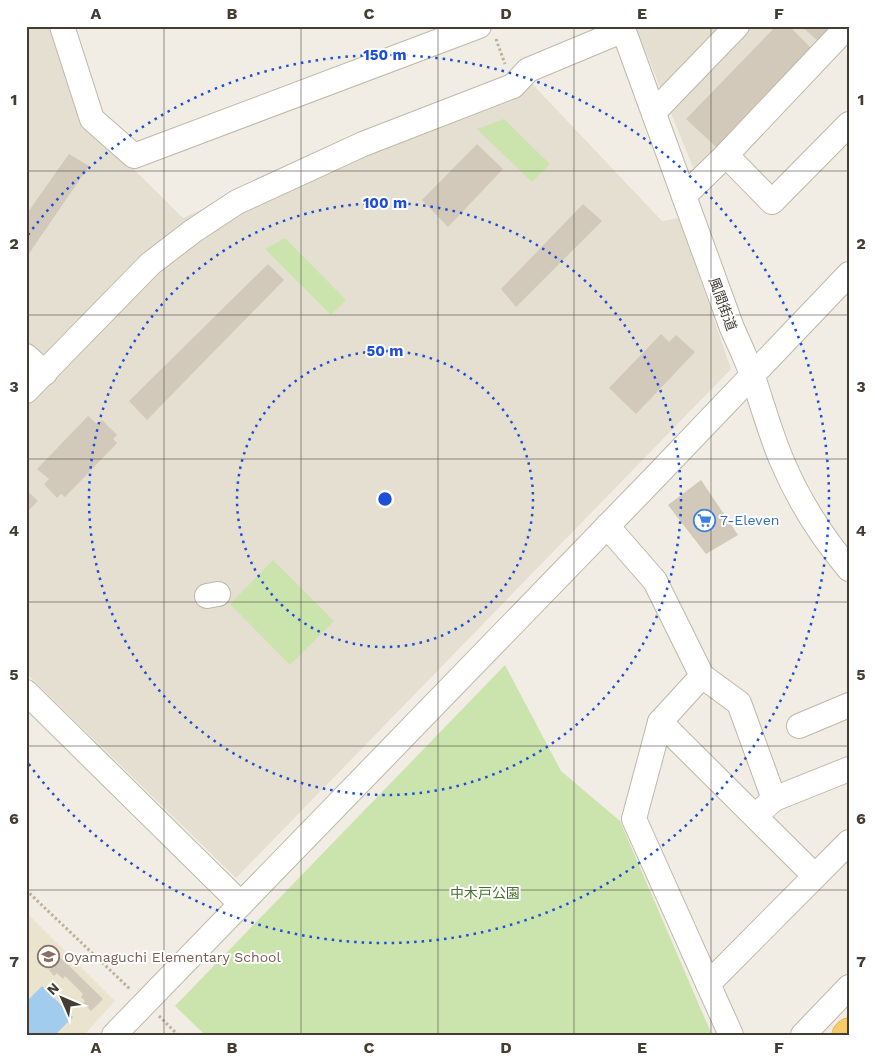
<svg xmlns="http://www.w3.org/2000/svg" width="875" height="1061" font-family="'Work Sans','Noto Sans JP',sans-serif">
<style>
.residential{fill:#e5dfd2}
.education{fill:#eae3ce}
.green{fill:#cbe4ae}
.water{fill:#a1cced}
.building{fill:#d2c9ba}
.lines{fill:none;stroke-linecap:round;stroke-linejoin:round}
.minor-casing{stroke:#bfb8aa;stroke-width:26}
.highway-casing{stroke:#d6a039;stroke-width:29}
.path{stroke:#bdb199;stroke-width:3;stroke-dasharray:2.5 2.5;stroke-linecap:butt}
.minor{stroke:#fff;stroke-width:24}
.highway{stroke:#f8cb68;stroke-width:28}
.grid{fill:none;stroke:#433d34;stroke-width:1;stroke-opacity:0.55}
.ring{fill:none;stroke:#1d4ed8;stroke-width:2.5;stroke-dasharray:2.5 5}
.labels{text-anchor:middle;stroke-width:4;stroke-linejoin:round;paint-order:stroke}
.street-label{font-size:14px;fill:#433d34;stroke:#fff}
.shop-label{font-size:14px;fill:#366cbe;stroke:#fff;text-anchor:start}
.park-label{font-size:14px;fill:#44722a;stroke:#fff}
.education-label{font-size:14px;fill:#785e54;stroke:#fff;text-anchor:start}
.centre{fill:#1d4ed8;stroke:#fff;stroke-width:2.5}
.ring-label{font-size:15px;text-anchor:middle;font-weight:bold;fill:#1d4ed8;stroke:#fff;stroke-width:4;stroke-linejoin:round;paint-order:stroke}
.neatline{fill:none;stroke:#433d34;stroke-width:2}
.grid-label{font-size:16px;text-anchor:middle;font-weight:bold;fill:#433d34}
</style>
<rect width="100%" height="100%" fill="#f1ede4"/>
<g class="residential">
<polygon points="26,26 50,26 83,119 183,218 519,70 662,221 679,218 731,369 236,878 26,673"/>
<polygon points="635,26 843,26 695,172"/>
</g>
<polygon class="education" points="26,912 115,1001 84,1035 26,1035"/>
<g class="green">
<polygon points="504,119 550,164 532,182 477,129"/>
<polygon points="285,238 346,300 331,315 265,249"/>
<polygon points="273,560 334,621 290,665 230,604"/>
<polygon points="505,665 561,771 620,821 712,1035 205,1035 175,1006"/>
</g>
<polygon class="water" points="42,986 73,1017 55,1035 26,1035 26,1002"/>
<g class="building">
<polygon points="776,26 789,26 811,48 716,147 686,119"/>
<polygon points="801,26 832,26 818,41"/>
<polygon points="477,144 503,169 448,227 422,200"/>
<polygon points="69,154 89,166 26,258 26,215"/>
<polygon points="583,204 602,221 516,307 501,289"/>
<polygon points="268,264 284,280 147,420 129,401"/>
<polygon points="661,334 669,342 676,335 695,352 636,414 609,388"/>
<polygon points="88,416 97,424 102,420 117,435 113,439 117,443 65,497 61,494 57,498 44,484 49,479 37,469"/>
<polygon points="701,480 738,535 706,554 668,505"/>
<polygon points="26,490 38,501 26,513"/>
<polygon points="61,958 103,999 91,1011 83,1003 85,1001 81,997 83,994 65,976 63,979 57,973 54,976 49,970"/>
</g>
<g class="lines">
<defs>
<g id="minor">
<polyline points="62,26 92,119 134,156 479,26"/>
<path d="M622,26L732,328C739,343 746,359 752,374C762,403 770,433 782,461C798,499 822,537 849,569"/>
<polyline points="654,112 737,26"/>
<polyline points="726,155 772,202 849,124"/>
<polyline points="684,196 726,155 848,26"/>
<polyline points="26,356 45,373"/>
<polyline points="26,391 150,264 193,231 237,202 363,144 513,86 528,70 624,30"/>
<polyline points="607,526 655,581 702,676 660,722 634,819 731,1035"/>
<polyline points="207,596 218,594"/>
<polyline points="702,676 739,703 774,799"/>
<polyline points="26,692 241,904"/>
<polyline points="660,722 815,876"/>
<polyline points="799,726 849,705"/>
<polyline points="763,809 774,799 849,769"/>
<polyline points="708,984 849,842"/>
<polyline points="114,1035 656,476 849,274"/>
<polyline points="803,1035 849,987"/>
</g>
<polyline id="highway" points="846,1035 849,1032"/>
</defs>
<use href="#minor" class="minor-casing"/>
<use href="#highway" class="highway-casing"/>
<g class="path">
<polyline points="496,39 505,64"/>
<polyline points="26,890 131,990"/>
<polyline points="159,1016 178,1035"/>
</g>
<use href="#minor" class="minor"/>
<use href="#highway" class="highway"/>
</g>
<path class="grid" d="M164,26V1035M301,26V1035M438,26V1035M574,26V1035M711,26V1035M26,171H849M26,315H849M26,459H849M26,602H849M26,746H849M26,890H849"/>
<g class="ring">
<circle cx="385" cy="499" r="148"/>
<circle cx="385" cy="499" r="296"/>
<path d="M28 235A444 444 0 1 1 28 763"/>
</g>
<defs>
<symbol id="supermarket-ring" viewBox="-11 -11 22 22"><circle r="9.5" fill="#fff" stroke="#3f7fe0" stroke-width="1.5"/><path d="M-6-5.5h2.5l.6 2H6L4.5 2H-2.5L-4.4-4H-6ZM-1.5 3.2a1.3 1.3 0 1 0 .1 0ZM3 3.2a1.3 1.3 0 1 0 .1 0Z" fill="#3f7fe0"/></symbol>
<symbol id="school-ring" viewBox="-11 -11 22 22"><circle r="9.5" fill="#fff" stroke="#8d6e63" stroke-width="1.5"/><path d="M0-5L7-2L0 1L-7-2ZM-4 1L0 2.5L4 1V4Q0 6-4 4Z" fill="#8d6e63"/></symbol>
</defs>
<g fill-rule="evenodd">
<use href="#supermarket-ring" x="692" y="508" width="25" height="25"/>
<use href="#school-ring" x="36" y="944" width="25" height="25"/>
</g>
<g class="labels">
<g class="street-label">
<text transform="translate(723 304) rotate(70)" y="5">風間街道</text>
</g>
<g class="shop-label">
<text x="720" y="525">7-Eleven</text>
</g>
<g class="park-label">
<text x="485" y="898">中木戸公園</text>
</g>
<g class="education-label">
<text x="64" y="962">Oyamaguchi Elementary School</text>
</g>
</g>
<circle cx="385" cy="499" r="8" class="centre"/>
<g class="ring-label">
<text x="385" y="60">150 m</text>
<text x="385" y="208">100 m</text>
<text x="385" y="356">50 m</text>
</g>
<rect width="875" height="1061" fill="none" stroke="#ffffff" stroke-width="55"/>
<g transform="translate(62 998) rotate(315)" stroke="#ffffff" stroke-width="4" paint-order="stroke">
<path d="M0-4L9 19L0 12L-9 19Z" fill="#433d34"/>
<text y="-8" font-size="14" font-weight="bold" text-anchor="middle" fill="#433d34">N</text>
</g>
<rect x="28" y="28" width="820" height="1006" class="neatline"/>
<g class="grid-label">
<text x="96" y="19">A</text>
<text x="232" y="19">B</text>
<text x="369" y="19">C</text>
<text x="506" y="19">D</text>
<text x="642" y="19">E</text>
<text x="779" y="19">F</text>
<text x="14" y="105">1</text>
<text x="861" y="105">1</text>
<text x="14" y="249">2</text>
<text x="861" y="249">2</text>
<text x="14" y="392">3</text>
<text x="861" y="392">3</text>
<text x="14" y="536">4</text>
<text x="861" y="536">4</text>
<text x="14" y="680">5</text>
<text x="861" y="680">5</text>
<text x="14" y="824">6</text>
<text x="861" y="824">6</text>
<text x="14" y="967">7</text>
<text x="861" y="967">7</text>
<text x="96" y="1053">A</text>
<text x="232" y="1053">B</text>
<text x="369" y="1053">C</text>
<text x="506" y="1053">D</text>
<text x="642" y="1053">E</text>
<text x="779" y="1053">F</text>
</g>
</svg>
